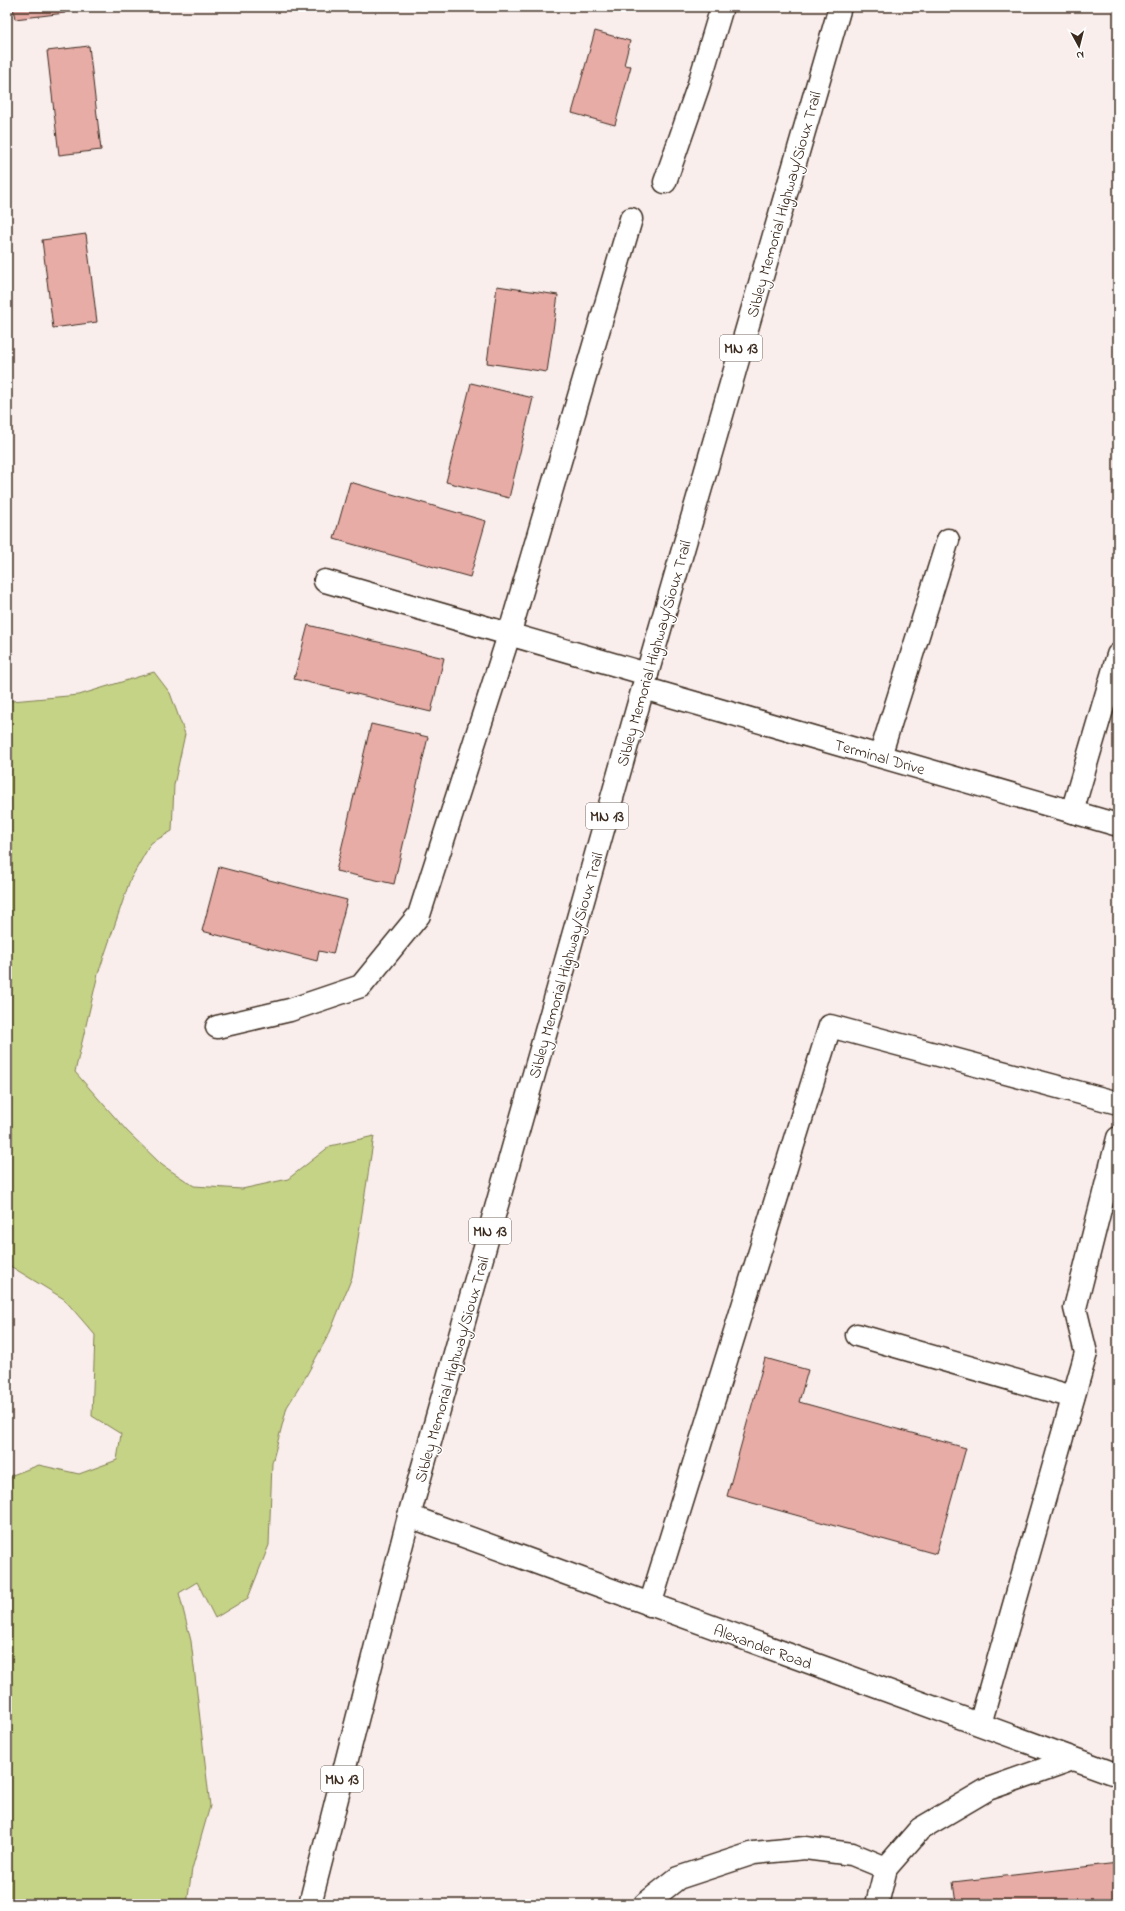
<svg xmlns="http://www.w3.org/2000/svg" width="1125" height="1911" font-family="'Indie Flower',sans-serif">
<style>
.green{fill:#c5d386;stroke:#807e52}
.building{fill:#e7aca6;stroke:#3b2a1e}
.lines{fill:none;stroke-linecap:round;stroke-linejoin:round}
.minor-casing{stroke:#3b2a1e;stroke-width:25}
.highway-casing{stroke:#3b2a1e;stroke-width:25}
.minor{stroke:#fff;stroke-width:22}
.highway{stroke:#fff;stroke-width:22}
.labels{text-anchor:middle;stroke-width:3;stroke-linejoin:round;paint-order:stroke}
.shield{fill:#fff;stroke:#766a62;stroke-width:1}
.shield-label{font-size:15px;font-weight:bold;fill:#3b2a1e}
.street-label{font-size:16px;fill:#3b2a1e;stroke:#fff}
</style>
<rect width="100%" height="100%" fill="#faeeed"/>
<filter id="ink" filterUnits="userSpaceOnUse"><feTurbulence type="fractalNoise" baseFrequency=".025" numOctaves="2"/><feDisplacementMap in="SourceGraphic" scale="8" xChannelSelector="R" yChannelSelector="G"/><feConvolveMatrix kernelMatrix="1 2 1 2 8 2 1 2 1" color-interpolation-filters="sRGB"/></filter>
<g filter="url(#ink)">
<polygon class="green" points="154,672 170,693 185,734 174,785 172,831 151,843 130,880 98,974 75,1072 127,1131 162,1165 194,1186 242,1189 288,1179 330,1146 374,1136 352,1277 330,1332 305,1378 287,1407 272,1463 269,1545 248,1598 215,1618 197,1582 179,1593 191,1641 210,1806 192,1869 187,1904 7,1904 7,1477 39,1465 79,1474 117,1460 121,1434 92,1416 95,1335 64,1299 7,1264 7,695 12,701 79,695"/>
<g class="building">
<polygon points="13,7 64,7 65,13 15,19"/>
<polygon points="595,31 630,41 624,65 631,66 615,125 572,113"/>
<polygon points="89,46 101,150 59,155 47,51"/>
<polygon points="86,234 97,322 53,328 42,240"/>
<polygon points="497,286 558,295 547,372 487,363"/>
<polygon points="471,383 533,398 509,498 446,482"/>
<polygon points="350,482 486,521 470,577 334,539"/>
<polygon points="308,625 444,658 431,712 294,679"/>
<polygon points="371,724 428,737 394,884 336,871"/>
<polygon points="219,867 347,900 333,954 319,951 317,961 202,931"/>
<polygon points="765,1358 808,1370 799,1402 966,1448 936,1554 727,1496"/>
<polygon points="1118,1863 1118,1904 956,1904 953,1882"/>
</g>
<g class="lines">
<defs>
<g id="minor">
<polyline points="665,182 698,87 722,7"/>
<polyline points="325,581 647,674"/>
<polyline points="643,688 1118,825"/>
<polyline points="880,756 948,540"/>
<polyline points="1072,812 1118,655"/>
<polyline points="217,1027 290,1010 361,986 419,915 509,635 631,219"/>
<polyline points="857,1335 1073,1397"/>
<polyline points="409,1516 1118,1775"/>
<polyline points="650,1605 830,1026 1118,1103"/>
<polyline points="980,1724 1086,1353 1075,1308 1118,1138"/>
<polyline points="645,1904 678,1878 754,1853 805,1848 852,1854 886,1868"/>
<polyline points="877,1904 886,1868 920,1829 988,1789 1073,1759"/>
</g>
<polyline id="highway" points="310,1904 409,1516 647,674 840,7"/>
</defs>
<use href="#minor" class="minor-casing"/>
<use href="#highway" class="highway-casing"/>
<use href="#minor" class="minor"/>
<use href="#highway" class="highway"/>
</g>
</g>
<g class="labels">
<g class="shield">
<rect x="720" y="335" width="42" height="26" rx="3"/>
<rect x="586" y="803" width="42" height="26" rx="3"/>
<rect x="469" y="1218" width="42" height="26" rx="3"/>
<rect x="321" y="1766" width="42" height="26" rx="3"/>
</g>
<g class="shield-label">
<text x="741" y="353">MN 13</text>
<text x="607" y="821">MN 13</text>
<text x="490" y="1236">MN 13</text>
<text x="342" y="1784">MN 13</text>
</g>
<g class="street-label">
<text transform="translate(783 204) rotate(-74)" y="6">Sibley Memorial Highway/Sioux Trail</text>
<text transform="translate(653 653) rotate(-74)" y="6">Sibley Memorial Highway/Sioux Trail</text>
<text transform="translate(880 756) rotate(16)" y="6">Terminal Drive</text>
<text transform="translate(565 965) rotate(-74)" y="6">Sibley Memorial Highway/Sioux Trail</text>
<text transform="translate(451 1369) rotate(-74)" y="6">Sibley Memorial Highway/Sioux Trail</text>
<text transform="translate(763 1646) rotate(20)" y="6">Alexander Road</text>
</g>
</g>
<rect width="1125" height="1911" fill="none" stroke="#fff" stroke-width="24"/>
<rect x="12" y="12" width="1101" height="1887" fill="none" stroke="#3b2a1e" stroke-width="1.5" filter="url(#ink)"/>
<g transform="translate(1079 46) rotate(173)" stroke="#ffffff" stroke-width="3" paint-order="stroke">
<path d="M0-3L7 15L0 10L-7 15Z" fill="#3b2a1e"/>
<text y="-6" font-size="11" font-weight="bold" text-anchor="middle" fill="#3b2a1e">N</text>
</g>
</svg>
